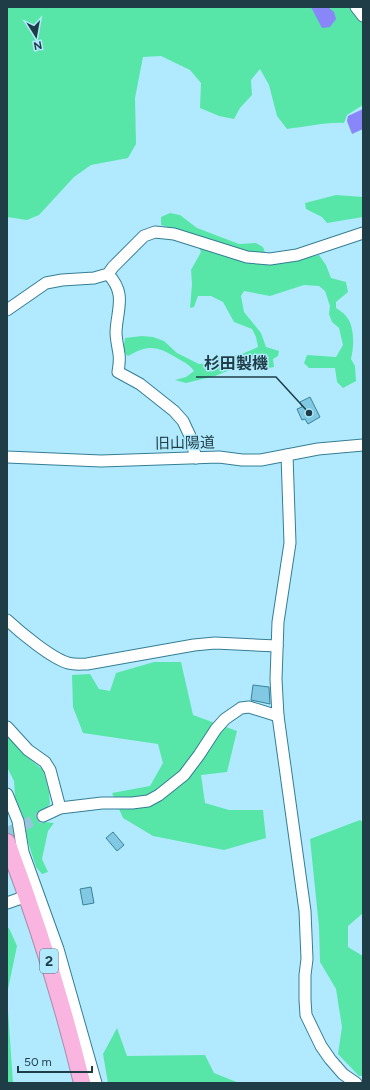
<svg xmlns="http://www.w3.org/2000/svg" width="370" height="1090" font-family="Figtree,'Noto Sans JP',sans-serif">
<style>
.green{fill:#57e6a8}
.water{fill:#8886f8}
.building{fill:#81c9e2;stroke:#398299}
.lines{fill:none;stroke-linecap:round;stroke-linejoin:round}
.minor-tunnel{stroke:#94c7d9;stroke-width:11;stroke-dasharray:11 5.5;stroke-linecap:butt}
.minor-casing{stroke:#347e95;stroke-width:13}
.highway-casing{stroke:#ad8baa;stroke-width:18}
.minor{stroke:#fff;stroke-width:11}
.highway{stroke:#f9b5df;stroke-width:16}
.labels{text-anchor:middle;stroke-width:3;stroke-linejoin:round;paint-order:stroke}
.shield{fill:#b1eafe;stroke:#4b717e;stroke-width:1}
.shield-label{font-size:14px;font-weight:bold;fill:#1f3d47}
.street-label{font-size:15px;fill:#1f3d47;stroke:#b1eafe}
.leader{fill:none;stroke:#1f3d47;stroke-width:1.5}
.callout-dot{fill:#1f3d47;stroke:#b1eafe;stroke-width:1.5}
.callout-label{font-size:16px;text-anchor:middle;font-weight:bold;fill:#1f3d47;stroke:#b1eafe;stroke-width:3;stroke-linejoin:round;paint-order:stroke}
</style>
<rect width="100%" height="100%" fill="#b1eafe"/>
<g class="green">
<path d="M7,7H363V105L347,115L344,123C325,122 306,127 287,129L277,116L269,85L260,69L251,80L252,95L240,108L234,119L219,116L200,108L201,83L190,70L161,56L143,57L135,98L136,144L128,158L91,165L74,177L39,215L27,220L7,217Z"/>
<polygon points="336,195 363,197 363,217 327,223 322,217 306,209 305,203"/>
<path d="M170,213L180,215L197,228L239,244L256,243L263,247L269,263L284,262L319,255L326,265L331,278L346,282L348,292L336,302V308C339,310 344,313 346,316C355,326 354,347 351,359L355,366L356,381L343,388L337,382L335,368H309L304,363L307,355L336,357L343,345L339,328L332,322L329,314L330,306L325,291L319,286L304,285L270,296L244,291L241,296L244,312L261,333L266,347L279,351L278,356L273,359L274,367L268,368H235L215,376L186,383L175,380L186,377L194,371C190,365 184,362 177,358C157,346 149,344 128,356L123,352L125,338L142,336L153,337L164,341L177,353L199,364L212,363L217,358L242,354L258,347L256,337L252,329L234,322L223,302L211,296H198L194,307L190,308L192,284L191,270L201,252L192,234L161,225V217Z"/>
<polygon points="154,662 181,662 193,715 237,731 227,772 201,775 205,803 229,810 263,810 266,838 224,850 153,836 123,818 112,793 150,786 163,763 158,744 83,733 73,707 72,675 90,674 99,689 110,691 116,673"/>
<polygon points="7,733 12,738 20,751 43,770 49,792 50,804 41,813 44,822 54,823 48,831 42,859 48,872 42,874 36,867 27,839 23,816 15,797 14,781 7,767"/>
<polygon points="360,820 363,822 363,913 348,926 348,947 363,956 363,1076 359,1076 338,1054 342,1027 336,989 320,962 319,927 310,839"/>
<polygon points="7,928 9,928 17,946 7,994"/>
<polygon points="7,996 13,1083 7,1083"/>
<polygon points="117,1028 127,1056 205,1055 214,1073 239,1083 108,1083 103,1054"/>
</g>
<g class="water">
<polygon points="311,7 328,7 334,12 336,19 330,27 322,28"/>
<polygon points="363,109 363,129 352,134 347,121 348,116"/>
</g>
<g class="building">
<polygon points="310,397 320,417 308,424 305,419 302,420 297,409 302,407 300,402"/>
<polygon points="253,685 269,687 270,704 251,700"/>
<polygon points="113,832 124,845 117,851 106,838"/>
<polygon points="91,887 94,903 83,905 80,889"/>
</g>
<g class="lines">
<polyline class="minor-tunnel" points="7,833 43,816"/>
<defs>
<g id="minor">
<polyline points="356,7 363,16"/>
<path d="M108,274C127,294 117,309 116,332C116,339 118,347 119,354C120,360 119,366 118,372L140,384L174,411L183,421L190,436L196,458"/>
<polyline points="7,310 46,283 62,280 94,278 108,274 113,267 144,236 155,232 174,234 247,257 270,259 297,255 363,233"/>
<polyline points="287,455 290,543 278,622 276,679 278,716 305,911 307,959 305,975 305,1000 306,1015 321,1046 330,1059 343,1074 356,1083"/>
<polyline points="7,457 101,461 219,457 242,460 261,460 318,449 363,445"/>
<path d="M7,620C20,632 51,658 68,663C75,665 81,664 87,664L194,645L215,643L277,646"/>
<polyline points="7,727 28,750 45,762 50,770 60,808"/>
<polyline points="7,794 18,821 23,852 58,949 96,1083"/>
<polyline points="43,816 60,808 102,803 132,803 148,801 159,795 184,775 199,755 216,729 225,719 241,708 249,707 278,716"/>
<polyline points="7,903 27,896"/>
</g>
<path id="highway" d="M7,842C37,922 62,1000 82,1083"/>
</defs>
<use href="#minor" class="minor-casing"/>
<use href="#highway" class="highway-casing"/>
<use href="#minor" class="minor"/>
<use href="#highway" class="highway"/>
</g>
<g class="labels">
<rect class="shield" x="40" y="949" width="18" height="24" rx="3"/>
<g class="shield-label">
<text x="49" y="966">2</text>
</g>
<g class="street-label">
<text transform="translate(185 443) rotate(-1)" y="5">旧山陽道</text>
</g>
</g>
<path class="leader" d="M309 413L276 377H196"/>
<circle class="callout-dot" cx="309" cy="413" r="4"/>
<g class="callout-label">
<text x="236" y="369">杉田製機</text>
</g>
<rect width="370" height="1090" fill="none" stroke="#1f3d47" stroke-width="16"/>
<g transform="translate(36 36) rotate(169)" stroke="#b1eafe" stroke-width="3" paint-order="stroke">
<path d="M0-3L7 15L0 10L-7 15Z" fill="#1f3d47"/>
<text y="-6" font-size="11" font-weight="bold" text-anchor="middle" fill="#1f3d47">N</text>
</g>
<path d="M18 1066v6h74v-6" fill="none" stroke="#1f3d47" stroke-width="2"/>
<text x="24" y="1066" font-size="12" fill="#1f3d47" stroke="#b1eafe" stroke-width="3" paint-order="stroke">50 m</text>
</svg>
